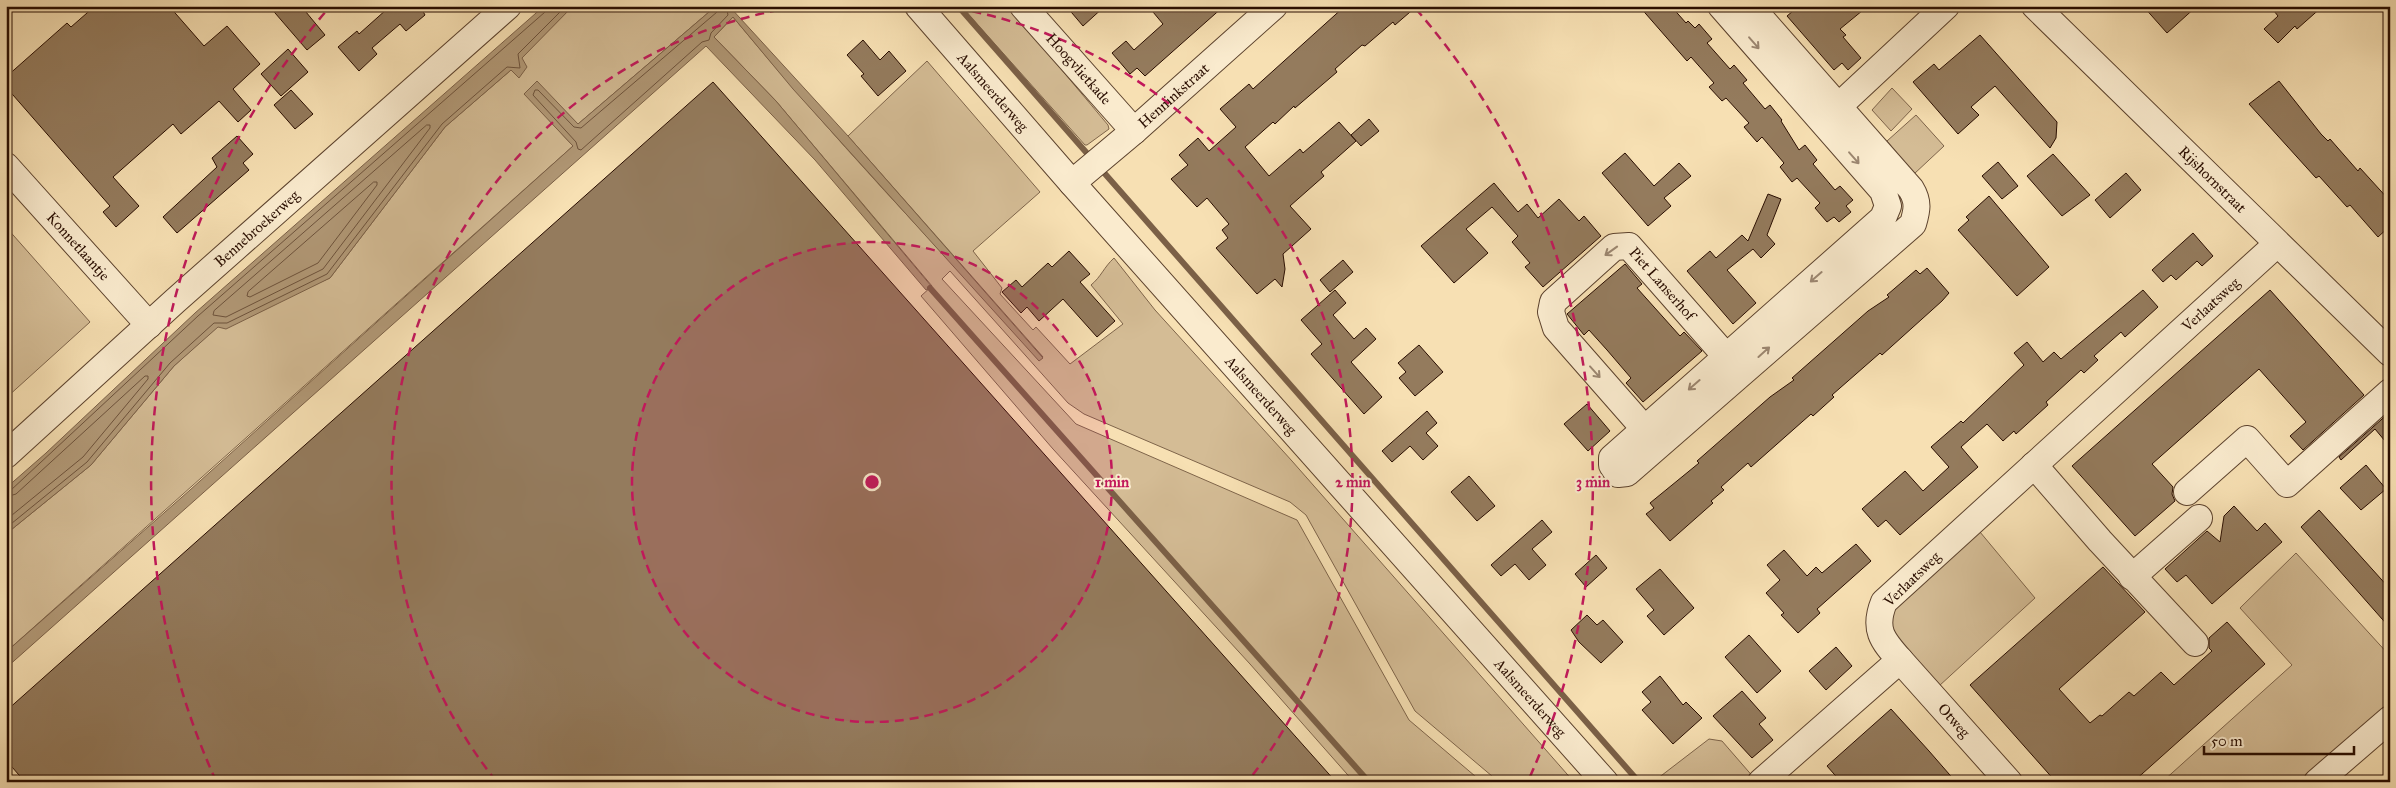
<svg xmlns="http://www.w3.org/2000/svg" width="2396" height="788" font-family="'IM FELL Great Primer',serif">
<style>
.green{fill:#d4bc95;stroke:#7e644a}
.water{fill:#b19876;stroke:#7b6047}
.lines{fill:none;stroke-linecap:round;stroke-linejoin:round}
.shore{stroke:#6d523b;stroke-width:1}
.stream{stroke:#7b6047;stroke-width:6}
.building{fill:#947b5d;stroke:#290d00}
.minor-casing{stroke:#5c422d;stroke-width:28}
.minor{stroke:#faebce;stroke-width:26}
.oneway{stroke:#9c8771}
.ring{fill:none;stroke:#c2185b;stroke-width:2.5;stroke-dasharray:9 6}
.labels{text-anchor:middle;stroke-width:4;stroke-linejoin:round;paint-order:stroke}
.street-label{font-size:15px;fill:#290d00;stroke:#faebce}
.centre{fill:#c2185b;stroke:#faebce;stroke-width:2.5}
.ring-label{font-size:15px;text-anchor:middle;font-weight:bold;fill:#c2185b;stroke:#faebce;stroke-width:4;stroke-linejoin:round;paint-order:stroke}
</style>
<rect width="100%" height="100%" fill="#f7e0b3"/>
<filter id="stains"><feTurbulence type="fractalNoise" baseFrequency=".004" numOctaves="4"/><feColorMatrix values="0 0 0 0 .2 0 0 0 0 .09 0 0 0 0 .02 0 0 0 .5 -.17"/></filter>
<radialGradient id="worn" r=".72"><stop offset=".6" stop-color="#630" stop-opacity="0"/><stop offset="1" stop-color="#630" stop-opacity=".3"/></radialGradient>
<g class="green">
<polygon points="573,6 716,6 578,124 536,82 525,94 573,146 6,652 6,534 91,465 174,366 218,326 330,278 445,127 511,70 519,77 521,58"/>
<polygon points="961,6 1008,6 1108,125 1109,129 1087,145 1085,145"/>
<path d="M733,17C831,135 935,248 1043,357L848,136L927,61L1040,192L973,251L1002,288L1000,294L1033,330L1036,327L1070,364L1123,324L1091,285C1101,277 1104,267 1114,258L1155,310L1292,461L1574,782H1499L1415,711L1306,515L1290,502L1084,414L1068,403L950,271L942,279L1076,424L1297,520L1409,720L1482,782H1354L1250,664L1053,449L921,296L932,286L776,101L714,37Z"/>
<polygon points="1892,88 1912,109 1891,131 1872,110"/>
<polygon points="1916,115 1944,146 1914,174 1887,141"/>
<polygon points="6,227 90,322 6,398"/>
<polygon points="1975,526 2035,598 1939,686 1882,622"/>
<polygon points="2296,553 2390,656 2390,708 2307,782 2162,782 2292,665 2240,608"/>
<polygon points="1709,739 1722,741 1755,779 1752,782 1653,782"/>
</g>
<g class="water">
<polygon points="544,6 573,6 522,58 527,67 519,78 511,70 445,127 330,278 226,329 218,327 174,366 91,465 6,534 6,488 46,453 195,313"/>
<polygon points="716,6 729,6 848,136 1043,358 1039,361 793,89 733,17 714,37 776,101 932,287 926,290 815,160 706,46 6,668 6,652 190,490 573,146 524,94 537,81 578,124"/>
</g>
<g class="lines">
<g class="shore">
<polyline points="719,6 717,12 581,128 574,127 538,90 535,90 533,95 576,142 578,149 581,150 702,42 709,40 711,33 728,15 726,6"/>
<polygon points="427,125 430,125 430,128 323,269 226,317 213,315 214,311"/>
<polygon points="374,182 377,182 377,185 318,263 250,297 247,296 248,292"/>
<polyline points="6,491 11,490 198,316 545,12 547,6"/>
<polyline points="6,497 16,494 145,376 148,376 148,379 83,457 6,520"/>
<polyline points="6,528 87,462 170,363 214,323 227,323 327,274 442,124 507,67 520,68 518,54 566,6"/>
</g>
<g class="stream">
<polyline points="958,6 1092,159"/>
<polyline points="1099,167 1639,782"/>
<polyline points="930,288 1369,782"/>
</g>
</g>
<g class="building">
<polygon points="95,6 169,6 204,46 227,26 260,64 233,89 251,110 238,122 219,101 181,134 173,124 113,177 139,206 116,227 103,212 110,206 6,87 6,77 67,23 71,27"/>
<polygon points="269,6 301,6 325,35 307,50"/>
<polygon points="385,6 420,6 425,15 406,31 400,24 372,48 377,54 359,71 338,47 357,31 359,34 387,9"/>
<polygon points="1066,6 1105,6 1083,26"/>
<polygon points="1148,6 1224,6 1145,76 1137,68 1130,74 1112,53 1126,41 1134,50 1163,24"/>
<polygon points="1345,6 1417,6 1395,25 1393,22 1365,46 1362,45 1335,69 1337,72 1295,108 1294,106 1275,124 1273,122 1245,147 1269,176 1300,149 1303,153 1339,122 1356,141 1321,172 1324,176 1290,206 1311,229 1283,254 1285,269 1282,287 1275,279 1257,294 1216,248 1228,238 1222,230 1229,224 1207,198 1197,207 1171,179 1188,165 1179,155 1198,138 1209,151 1236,127 1220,109 1249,84 1253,89"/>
<polygon points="1639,6 1671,6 1686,23 1688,21 1695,28 1699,24 1712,39 1707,43 1730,69 1734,65 1747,80 1743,83 1765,109 1770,105 1782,120 1781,121 1799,150 1805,145 1817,160 1813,164 1835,190 1840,186 1853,200 1846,206 1851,212 1839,222 1834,217 1827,222 1815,208 1820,203 1797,178 1792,182 1780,167 1784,163 1762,137 1757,142 1744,127 1749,123 1726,98 1722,101 1709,87 1714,83 1691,57 1687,61"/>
<polygon points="1799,6 1868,6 1840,29 1846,35 1843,37 1861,58 1848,70 1842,63 1834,70 1787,16"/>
<polygon points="2143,6 2197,6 2167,33"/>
<polygon points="2270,6 2323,6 2297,29 2295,26 2278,43 2264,29 2278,16"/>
<polygon points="1980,35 2057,122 2056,138 2050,148 1995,86 1971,107 1979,115 1958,134 1913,82 1934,64 1939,70"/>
<polygon points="863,40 880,60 889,51 906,71 878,96 861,76 864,74 847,55"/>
<polygon points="288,49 308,72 281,96 261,74"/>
<polygon points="2279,81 2321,134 2328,141 2330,139 2358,171 2360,168 2390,201 2390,226 2378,237 2350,205 2347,207 2319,176 2316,178 2249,104"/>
<polygon points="713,82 1336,782 25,782 6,760 6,711"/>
<polygon points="291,90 313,114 295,129 274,105"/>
<polygon points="1369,119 1379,131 1361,146 1351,135"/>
<polygon points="237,136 253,154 243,163 249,170 177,233 163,217 217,167 212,158"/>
<polygon points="1625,153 1654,186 1679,163 1691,176 1664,198 1671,206 1648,226 1602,173"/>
<polygon points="2053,154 2090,195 2062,216 2027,176"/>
<polygon points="1998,162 2018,186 2002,199 1982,176"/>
<polygon points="2126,173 2141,190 2110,218 2095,200"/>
<polygon points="1494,183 1518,212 1527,204 1538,218 1559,199 1579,221 1584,216 1601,236 1543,287 1525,267 1530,263 1512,242 1518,236 1492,207 1466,229 1488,253 1454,283 1421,246"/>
<polygon points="1768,194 1781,199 1767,235 1775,244 1761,258 1753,249 1727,270 1756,303 1733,324 1687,271 1710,251 1716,258 1742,235 1748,241"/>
<polygon points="1989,196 2049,267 2017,296 1958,230 1969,220 1966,217"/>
<polygon points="2193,233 2213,256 2202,266 2197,261 2176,280 2171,275 2163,282 2152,270"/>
<polygon points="1069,251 1090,274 1080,282 1115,321 1097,337 1063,299 1039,321 1027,307 1021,313 1002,292 1016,280 1022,287 1048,263 1052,267"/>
<polygon points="1343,260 1353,272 1330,292 1320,280"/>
<polygon points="1625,264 1642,284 1637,288 1680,336 1684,332 1702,351 1643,402 1626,383 1631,378 1607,350 1589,330 1584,335 1567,314"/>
<polygon points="1927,268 1949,293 1942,301 1882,355 1880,353 1832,395 1834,397 1813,416 1811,414 1751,467 1748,463 1721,487 1724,490 1711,501 1713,503 1670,541 1646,514 1654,508 1650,503 1699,463 1697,461 1770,397 1794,380 1792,378 1868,311 1889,297 1887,295 1916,270 1920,274"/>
<polygon points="1335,290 1346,303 1333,315 1354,339 1366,328 1376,339 1351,362 1382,397 1364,414 1311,354 1322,344 1301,320"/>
<polygon points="2143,290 2158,307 2125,337 2121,332 2094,356 2098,360 2084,373 2081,370 2046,402 2048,405 2016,434 2014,431 2003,441 1987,424 1961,447 1978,467 1900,535 1886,520 1878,527 1862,509 1905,471 1923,491 1949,467 1931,447 1961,421 1963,423 2024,365 2014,353 2027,342 2043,362 2054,352 2061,359"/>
<polygon points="2270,290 2364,395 2303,450 2290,436 2306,422 2259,369 2152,464 2173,487 2172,494 2175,501 2135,536 2072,466"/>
<polygon points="1419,345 1443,372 1415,396 1399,378 1406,372 1398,363"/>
<polygon points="1587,404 1610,431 1588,451 1564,424"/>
<polygon points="1427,411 1437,423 1426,433 1438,446 1423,460 1410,446 1392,462 1382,451"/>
<polygon points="2390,412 2390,447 2375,429 2341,460 2339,457"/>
<polygon points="2366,465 2386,489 2361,510 2340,488"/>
<polygon points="1469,476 1495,506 1477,521 1451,492"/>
<polygon points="2234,506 2257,531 2265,523 2282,542 2212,604 2186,575 2177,582 2165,569 2207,531 2220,542 2224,516"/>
<polygon points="2319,510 2390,589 2390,628 2301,527"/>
<polygon points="1542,520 1552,532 1532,549 1546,565 1529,580 1515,564 1501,576 1491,565"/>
<polygon points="1856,544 1871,561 1817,609 1820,613 1798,633 1781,615 1784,613 1766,593 1780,580 1767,565 1784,550 1807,576 1816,567 1822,573"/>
<polygon points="1596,555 1607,568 1586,587 1575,574"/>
<polygon points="2103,567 2145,612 2059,689 2090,723 2100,715 2102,716 2129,692 2134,696 2161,672 2174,685 2212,651 2209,648 2209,638 2227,622 2265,664 2133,782 2056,782 1970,685"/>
<polygon points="1660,569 1694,608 1664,635 1647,616 1654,610 1636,589"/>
<polygon points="1587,615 1597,625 1603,620 1623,642 1601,663 1579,642 1571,630"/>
<polygon points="1749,635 1781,671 1757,693 1725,657"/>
<polygon points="1836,647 1852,666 1826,690 1809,671"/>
<polygon points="1660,676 1683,705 1686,702 1702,718 1673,744 1642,710 1651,702 1642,692"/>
<polygon points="1742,691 1766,718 1759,724 1773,740 1752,758 1713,716"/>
<polygon points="1891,709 1929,751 1956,782 1841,782 1827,766"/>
</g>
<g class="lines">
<defs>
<g id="minor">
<path id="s1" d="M918,6L1072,183L1605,782"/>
<path id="s2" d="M1023,6L1134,131"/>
<path d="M1721,6L1883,191L1888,206L1883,218L1612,458V465L1618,474L1627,473L1913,224C1917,210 1919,202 1911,189L1750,6"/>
<path id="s3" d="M2035,6L2390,353"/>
<polyline points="1827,117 1946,6"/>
<path id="s4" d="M6,166L149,325"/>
<path id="s5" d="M1072,183L1134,131L1274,6"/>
<path id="s6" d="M1656,442L1556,328L1551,312L1553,302L1614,247L1629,246L1738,370"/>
<path id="s7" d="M6,455L175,301L508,6"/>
<polyline points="2034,465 2100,541 2195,643"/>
<polyline points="2187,492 2247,439 2287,484 2390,392"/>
<polyline points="2132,577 2199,518"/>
<path id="s8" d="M1900,660L2009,782"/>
<path id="s9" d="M1761,782L1900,660C1882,640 1873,629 1884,602L2277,244"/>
<polyline points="2317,782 2390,719"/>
</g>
</defs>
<use href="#minor" class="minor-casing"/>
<use href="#minor" class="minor"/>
</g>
<defs><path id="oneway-shaft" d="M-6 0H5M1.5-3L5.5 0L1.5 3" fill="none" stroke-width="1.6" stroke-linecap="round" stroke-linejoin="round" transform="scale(1.25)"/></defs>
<g class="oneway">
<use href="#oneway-shaft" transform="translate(1754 43) rotate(49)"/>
<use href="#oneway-shaft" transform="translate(1854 158) rotate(49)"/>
<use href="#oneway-shaft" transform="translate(1611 251) rotate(144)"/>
<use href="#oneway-shaft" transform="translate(1816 277) rotate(139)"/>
<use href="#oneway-shaft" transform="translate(1764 352) rotate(-42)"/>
<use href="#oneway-shaft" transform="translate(1595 372) rotate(48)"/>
<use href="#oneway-shaft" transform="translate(1694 385) rotate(139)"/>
</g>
<circle cx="872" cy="482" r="240" fill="#c2185b" fill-opacity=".12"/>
<g class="ring">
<circle cx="872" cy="482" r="240"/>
<path d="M496 781A481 481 0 0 1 801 6M943 6A481 481 0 0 1 1248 781"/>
<path d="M216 781A721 721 0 0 1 328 9M1416 9A721 721 0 0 1 1528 781"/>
</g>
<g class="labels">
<g class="street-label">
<text dy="5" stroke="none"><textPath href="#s2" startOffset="84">Hoogvlietkade</textPath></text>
<text dy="5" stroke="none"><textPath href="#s1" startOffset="114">Aalsmeerderweg</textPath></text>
<text dy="5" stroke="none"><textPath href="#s5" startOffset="134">Henninkstraat</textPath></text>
<text dy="5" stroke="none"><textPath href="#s3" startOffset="248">Rijshornstraat</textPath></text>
<text dy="5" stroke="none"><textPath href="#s7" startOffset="338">Bennebroekerweg</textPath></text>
<text dy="5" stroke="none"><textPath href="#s4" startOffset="108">Konnetlaantje</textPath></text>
<text dy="5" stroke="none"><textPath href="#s6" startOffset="326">Piet Lanserhof</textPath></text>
<text dy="5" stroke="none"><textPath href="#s9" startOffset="692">Verlaatsweg</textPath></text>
<text dy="5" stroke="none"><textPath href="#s1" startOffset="519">Aalsmeerderweg</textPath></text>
<text transform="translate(1912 579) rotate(-44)" y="5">Verlaatsweg</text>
<text dy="5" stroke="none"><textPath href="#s1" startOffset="924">Aalsmeerderweg</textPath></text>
<text dy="5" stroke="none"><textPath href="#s8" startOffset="81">Otweg</textPath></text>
</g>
</g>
<circle cx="872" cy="482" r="8" class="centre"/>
<g class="ring-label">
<text x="1112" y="487">1 min</text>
<text x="1353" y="487">2 min</text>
<text x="1593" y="487">3 min</text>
</g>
<rect width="2396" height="788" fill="none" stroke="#f7e0b3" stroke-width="25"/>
<rect x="8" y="8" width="2381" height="773" fill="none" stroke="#290d00" stroke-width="2.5"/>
<rect x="12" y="12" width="2371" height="763" fill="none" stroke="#290d00"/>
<path d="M2204 746v8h150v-8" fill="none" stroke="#290d00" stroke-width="2.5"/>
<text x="2211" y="746" font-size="15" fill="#290d00" stroke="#faebce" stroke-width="4" paint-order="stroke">50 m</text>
<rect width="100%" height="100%" filter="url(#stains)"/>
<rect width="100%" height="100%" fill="url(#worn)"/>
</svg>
